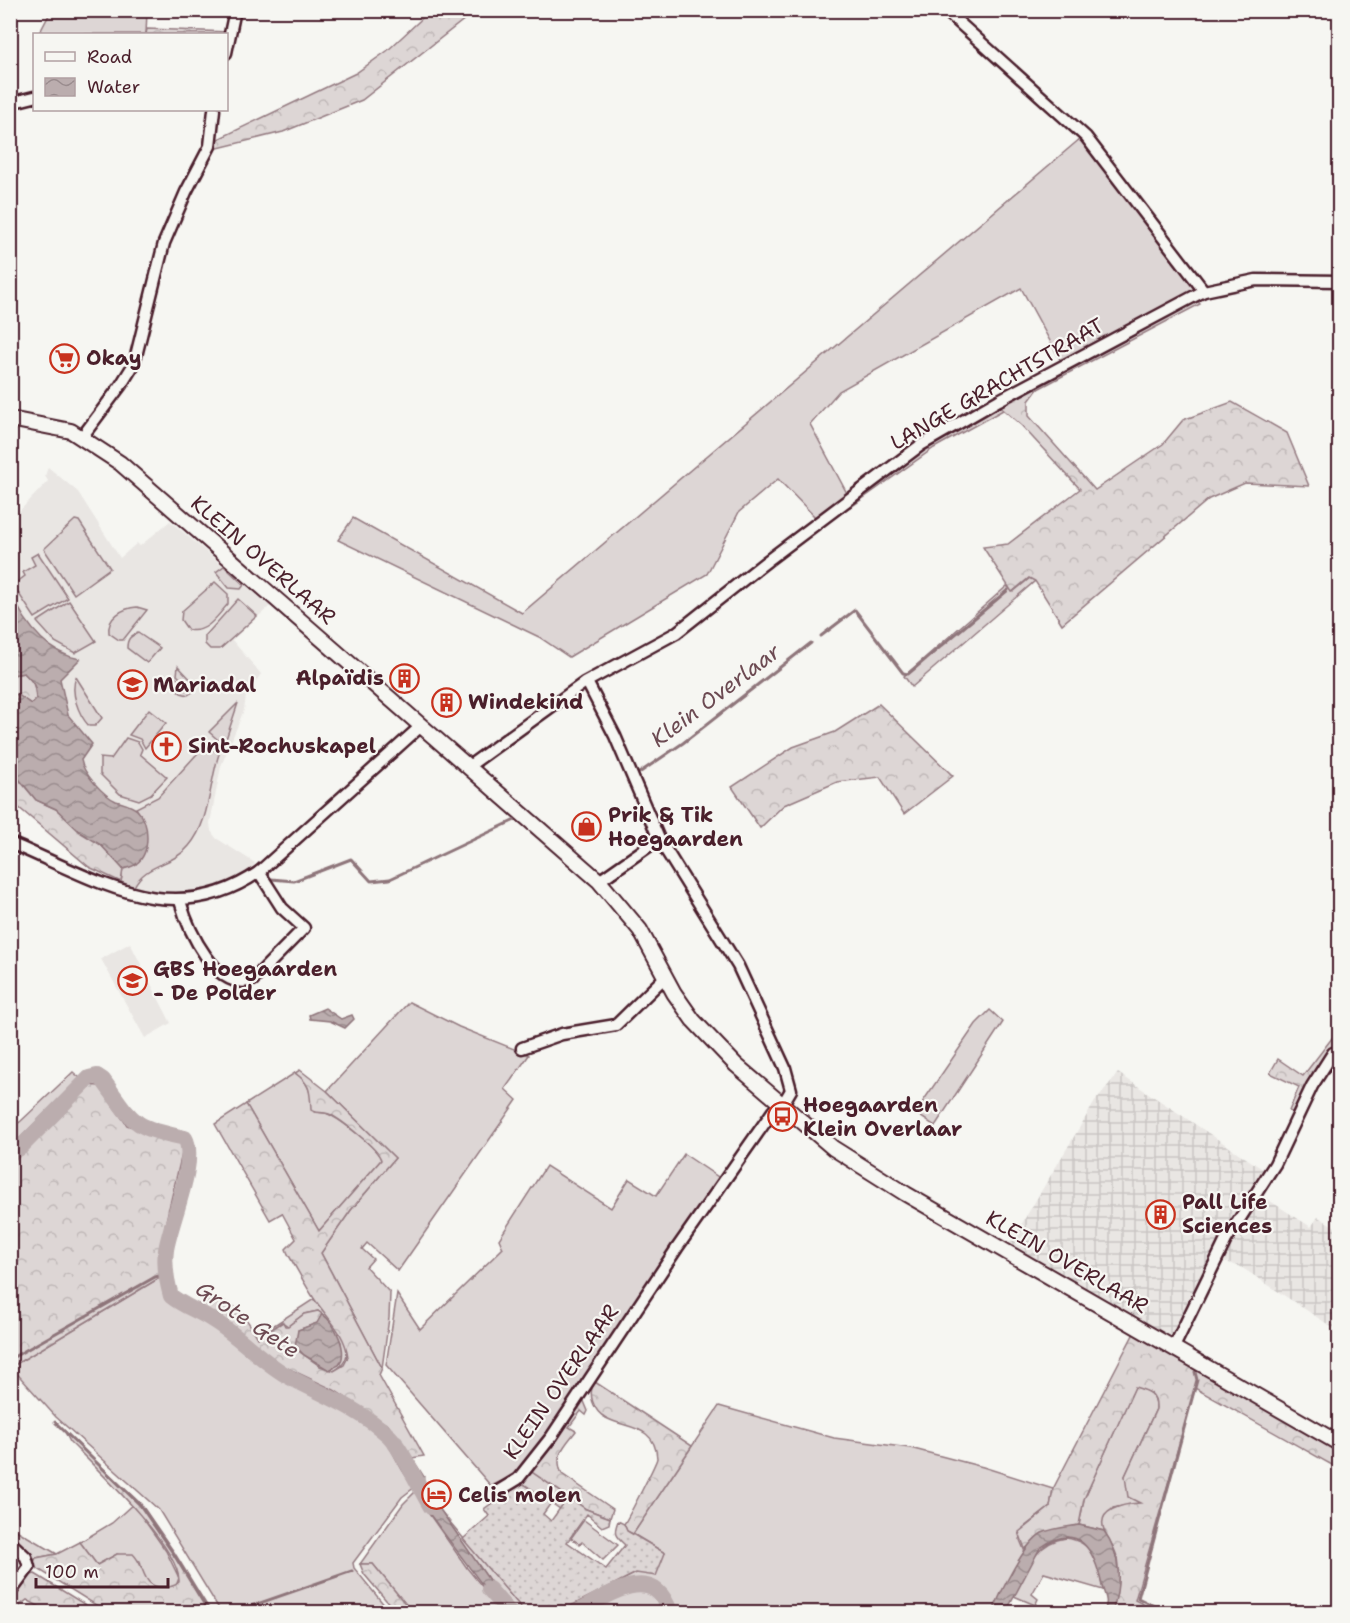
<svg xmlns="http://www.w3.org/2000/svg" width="1350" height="1623" font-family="'Shantell Sans',sans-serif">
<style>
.built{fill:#e9e6e3}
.industrial{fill:url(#industrial-grid)}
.grass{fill:#ddd6d5;stroke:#947a80;stroke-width:1.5}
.forest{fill:url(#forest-crowns);stroke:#947a80;stroke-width:1.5}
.garden{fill:url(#garden-dots);stroke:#947a80;stroke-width:1.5}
.water{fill:url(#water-waves);stroke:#8e747a;stroke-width:1.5}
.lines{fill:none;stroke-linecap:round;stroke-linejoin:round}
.stream{stroke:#8e747a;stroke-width:3}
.river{stroke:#bbadae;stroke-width:16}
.minor-casing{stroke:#4a1f2b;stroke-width:15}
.major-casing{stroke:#4a1f2b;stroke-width:18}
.minor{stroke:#f6f6f2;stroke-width:10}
.major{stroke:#f6f6f2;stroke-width:14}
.labels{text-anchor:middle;stroke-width:4.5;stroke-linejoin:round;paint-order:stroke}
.poi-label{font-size:21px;font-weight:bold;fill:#4a1f2b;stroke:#f6f6f2;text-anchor:start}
.street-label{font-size:21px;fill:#4a1f2b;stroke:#f6f6f2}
.water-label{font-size:22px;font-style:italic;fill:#6c4a52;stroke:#f6f6f2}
</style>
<defs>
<pattern id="industrial-grid" width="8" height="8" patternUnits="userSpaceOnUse" patternTransform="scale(1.5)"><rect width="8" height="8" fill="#e9e6e3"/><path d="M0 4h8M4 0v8" fill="none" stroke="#c9c5c3"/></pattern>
<pattern id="forest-crowns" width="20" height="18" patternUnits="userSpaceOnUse" patternTransform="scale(1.5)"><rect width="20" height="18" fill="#ddd6d5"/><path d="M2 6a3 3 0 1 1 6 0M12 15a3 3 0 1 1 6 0" fill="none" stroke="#bfb7b7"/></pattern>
<pattern id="garden-dots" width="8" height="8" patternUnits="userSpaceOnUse" patternTransform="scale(1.5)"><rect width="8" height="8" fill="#ddd6d5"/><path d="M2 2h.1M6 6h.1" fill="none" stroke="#bfb7b7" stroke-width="1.8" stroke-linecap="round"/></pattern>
<pattern id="water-waves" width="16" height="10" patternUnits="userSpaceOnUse" patternTransform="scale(1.5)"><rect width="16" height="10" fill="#bbadae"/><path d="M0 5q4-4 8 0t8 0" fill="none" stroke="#9a8c8e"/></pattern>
</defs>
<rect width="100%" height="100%" fill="#f6f6f2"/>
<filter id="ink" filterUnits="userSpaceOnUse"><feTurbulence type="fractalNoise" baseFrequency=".0167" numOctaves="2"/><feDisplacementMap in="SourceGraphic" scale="12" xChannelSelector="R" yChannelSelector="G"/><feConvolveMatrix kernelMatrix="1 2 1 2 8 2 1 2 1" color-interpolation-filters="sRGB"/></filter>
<g filter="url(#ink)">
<g class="built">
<polygon points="48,467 78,492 120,558 137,543 140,546 170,521 270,606 232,640 261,674 246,696 244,710 221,766 210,823 211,831 216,838 255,863 249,871 230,882 205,890 181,894 137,889 89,867 11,801 10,521 48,481 45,476"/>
<polygon points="130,943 171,1023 145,1038 101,959"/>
</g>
<g class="industrial">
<polygon points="1118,1073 1267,1172 1173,1334 1166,1335 1009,1245 1096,1100"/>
<polygon points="1259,1194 1311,1227 1318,1217 1339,1229 1339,1322 1335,1329 1241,1267 1220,1260"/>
</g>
<g class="grass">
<polygon points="51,11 147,11 146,34 39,34"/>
<polygon points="1081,138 1196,286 1196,291 1062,363 1021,288 839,391 810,424 849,497 818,520 778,479 739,512 707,574 569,657 539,637 338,540 353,518 522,613"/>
<polygon points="1197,300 1200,304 1038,389 1035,385"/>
<polygon points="998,405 1003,410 934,448 851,507 850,503 911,457"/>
<polygon points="75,520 79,521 110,568 74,594 44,549"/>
<polygon points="38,553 68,598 35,618 13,585 25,576 23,572 35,565 31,557"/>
<polygon points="224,566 244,585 241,589 229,588 216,572"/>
<polygon points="1030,578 1035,581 912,687 904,676 1007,586 1013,592"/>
<path d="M215,582L228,594V604C217,616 207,634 188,630L181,620L182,611Z"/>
<polygon points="238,599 257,616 220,649 210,649 205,644 205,636"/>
<polygon points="69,601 96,641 75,653 55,642 37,622"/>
<path d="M137,607L147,610L123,640H119L109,633C107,617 123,608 137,607Z"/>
<path d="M138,633L160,648L147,663L127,648C127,639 130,636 138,633Z"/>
<polygon points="178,666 195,684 194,691 188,695 181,693 167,680 175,677 185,686 183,690 190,690 190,682 187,685 177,675"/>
<path d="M76,677L102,718L95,726H89C78,714 70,692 76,677Z"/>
<polygon points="238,703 224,745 209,732"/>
<polygon points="149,709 166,723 145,748 140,739 129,735"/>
<polygon points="126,738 138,742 142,749 140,754 167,777 151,794 139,800 120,794 100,774 100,758 111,759"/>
<path d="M206,744L219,754C209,784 210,822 189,846C174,865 144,864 134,887L121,882L123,869L136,864L141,816L136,808L158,797Z"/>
<polygon points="409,1002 459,1027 529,1055 505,1089 517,1100 398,1271 367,1243 362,1249 373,1259 366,1267 390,1293 389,1318 382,1368 321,1253 351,1210 395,1158 327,1091"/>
<polygon points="990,1010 1003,1022 935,1126 915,1113 976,1024"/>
<polygon points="73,1072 80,1078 11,1147 11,1127 20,1122"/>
<path d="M295,1073C311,1084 310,1094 314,1112C318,1113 324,1112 328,1114C340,1119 379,1149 381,1160L319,1231L246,1104Z"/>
<polygon points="684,1154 721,1179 538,1449 515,1475 491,1486 386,1365 397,1294 420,1329 503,1248 499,1239 546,1166 611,1208 629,1179 656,1196"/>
<path d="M161,1277C170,1317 198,1311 224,1331C239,1343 251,1360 268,1370C301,1390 340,1400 370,1424C393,1441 398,1472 415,1487L402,1497L353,1563L354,1568L390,1612H221L159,1510L56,1417L11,1367Z"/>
<path d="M314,1299C329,1319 367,1352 334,1371L329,1370L334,1368L341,1342L326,1317L318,1311L304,1314L288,1326L282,1322L269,1331L268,1329Z"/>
<path d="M1135,1386C1149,1391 1157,1393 1156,1409L1125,1476L1141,1503L1113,1508L1103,1523L1104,1531L1079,1525L1084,1499Z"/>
<polygon points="719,1406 834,1438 910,1448 983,1467 1053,1489 1050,1507 1023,1528 1020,1540 1025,1552 993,1612 675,1612 660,1588 634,1580 569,1612 559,1612 636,1573 665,1553 633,1534"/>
<polygon points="529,1470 568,1497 560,1509 521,1482"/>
<polygon points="418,1489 424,1499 422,1504 467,1568 503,1612 412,1612 373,1564 360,1564 403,1504"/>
<path d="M133,1504L166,1551L179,1578L176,1586C151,1591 144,1586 140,1561L117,1554L97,1565L80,1542L112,1523Z"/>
<polygon points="439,1509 525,1612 514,1612 505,1603"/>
<polygon points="584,1520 618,1545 603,1560 582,1542 580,1544 571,1538"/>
<polygon points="11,1527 57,1554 36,1558 33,1564 24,1547 11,1537"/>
<path d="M1066,1538C1095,1542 1098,1564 1103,1590L1044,1573L1032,1594L1038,1599L1035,1605L1014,1596C1026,1570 1035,1542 1066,1538Z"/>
<path d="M634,1587C651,1587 660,1598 666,1612H586Z"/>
</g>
<g class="forest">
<polygon points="430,11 475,11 362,100 283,132 214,149 216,140 356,73 387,51"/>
<polygon points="147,29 229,32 226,34 146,34"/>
<polygon points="1035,385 1038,389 1029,401 1029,416 1095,490 1163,444 1183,420 1232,402 1287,433 1309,486 1245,483 1209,499 1062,624 1035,581 1029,578 1012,592 983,547 1008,544 1080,489 1022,426 998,405"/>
<polygon points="24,673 34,683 36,699 31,704 17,695 11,697 12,675"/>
<polygon points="879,704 953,776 904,814 880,777 837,782 784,805 760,828 732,787 793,747 835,732"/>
<polygon points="10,769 36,800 56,809 101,845 123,869 121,882 89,867 11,801"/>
<polygon points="1339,1029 1339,1039 1312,1076 1294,1113 1289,1111 1299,1087 1270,1073 1278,1059 1303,1076"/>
<path d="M300,1070L327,1091L395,1158L351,1210L321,1253L382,1368L379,1375L424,1456L412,1458L389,1426L334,1390L264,1357L235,1327L195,1306C229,1291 243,1311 258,1338L283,1322L285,1326H288L304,1314L318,1311L322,1314L318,1323L298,1330L300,1352L320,1366L334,1371L344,1365L348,1357C345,1333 328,1319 315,1300C305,1285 297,1269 288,1254L286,1249L296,1239L282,1213L270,1220L215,1124L246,1104L319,1231L381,1160C379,1149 340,1119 329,1114C322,1111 316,1114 311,1110C310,1092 311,1084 295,1073Z"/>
<polygon points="88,1085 99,1086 127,1125 184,1145 165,1225 161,1277 11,1367 11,1158 20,1153"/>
<path d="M1134,1333L1339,1452V1469L1195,1388L1135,1600L1149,1607L1147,1612H1112C1117,1594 1120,1576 1117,1557C1115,1548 1109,1541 1105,1532C1094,1509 1124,1504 1140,1503L1128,1497L1125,1476L1156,1409C1157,1393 1149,1391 1135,1387L1084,1499L1079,1525L1044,1533L1025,1549L1019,1532L1050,1507L1053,1489Z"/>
<path d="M595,1382L692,1446L633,1534L627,1531L624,1524C628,1518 657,1462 657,1458C655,1424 626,1429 606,1418C593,1411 587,1393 595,1382Z"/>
<path d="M583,1399L588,1411L586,1415L581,1411L569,1427L576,1431C565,1445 553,1456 562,1474L613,1509L610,1518L586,1509L529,1470Z"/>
<path d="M65,1432L141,1504L174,1552L211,1612H107L38,1569L33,1564L36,1558L57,1554L80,1542L97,1565L117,1554H133C147,1567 140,1589 166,1587C172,1587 175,1586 179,1582C181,1548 95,1467 70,1442Z"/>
<polygon points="360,1564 373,1564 412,1612 396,1612 364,1574"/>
<polygon points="35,1574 40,1577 97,1612 49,1612 27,1600 11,1612 11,1596 31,1575"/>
</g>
<path class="garden" d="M521,1482L551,1503L543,1514L551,1521L568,1497L586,1509L610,1518L609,1524L602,1527L587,1514L567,1542L606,1569L625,1545C615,1536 613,1534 618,1521L624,1524L627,1531L665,1553L656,1576L636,1573L559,1612H525L463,1539L489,1516L484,1509Z"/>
<g class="water">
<path d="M10,591C24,622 45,653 80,659L60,679L68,715L92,744L81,760C83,773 103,795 116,801C122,803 132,805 137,810C150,822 151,853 136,864C133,867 126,868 123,869L101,845L81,833L56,809L36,800L11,769V697L17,694L31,704L36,699C37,686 32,681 24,673L12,675L13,689L11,690Z"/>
<polygon points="325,1008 341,1019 352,1015 354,1019 345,1028 330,1021 310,1019 309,1015"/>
<path d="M322,1314C335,1323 349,1351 339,1365L329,1370L304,1355L295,1346L298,1330L317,1323Z"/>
<polygon points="402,1442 424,1477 415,1487 392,1447"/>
<polygon points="423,1485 505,1603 501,1610 422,1504 424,1499 418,1489"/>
<path d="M1079,1525L1104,1531C1122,1555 1121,1586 1112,1612H1104C1109,1600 1105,1597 1102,1586C1095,1551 1079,1520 1040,1548L1006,1612H993C1000,1593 1024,1543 1042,1533C1053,1528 1067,1527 1079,1525Z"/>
</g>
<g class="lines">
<g class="stream">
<polyline points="821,636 855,610 903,673 908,674 1008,590"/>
<polyline points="639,773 683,743 811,643"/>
<polyline points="271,879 294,881 351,859 371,881 390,879 515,820"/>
<polyline points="10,1359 155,1277 167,1274"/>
<polyline points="55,1422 140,1505 173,1553 209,1612"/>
<polyline points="234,1612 352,1571"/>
<polyline points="1166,1612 1138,1598 1197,1380 1195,1372"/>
</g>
<g class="river">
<path d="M10,1154L20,1148L89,1078L97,1076L103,1080C134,1123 131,1127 185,1138C198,1160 170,1223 166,1250C164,1265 167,1282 171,1296C183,1306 197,1310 211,1319C240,1336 261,1362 291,1378C326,1396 360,1409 389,1436C403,1450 419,1488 431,1507"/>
<polyline points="489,1589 509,1612"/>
<path d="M577,1612C607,1596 653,1561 670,1612"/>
</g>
<defs>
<g id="minor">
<polyline points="945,10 1086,137 1204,291"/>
<polyline points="226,53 235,10"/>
<polyline points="10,103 34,97"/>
<polyline points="82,437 121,385 134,364 164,243 186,192 210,146 214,110"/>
<polyline points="587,682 615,736 659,839 599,881"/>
<polyline points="469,766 584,683 676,633 767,561 921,445 999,400 1204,291 1256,280 1340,281"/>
<path d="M10,843C96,879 172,932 259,872L421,726"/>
<path d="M180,901C188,929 216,993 253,980L304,928L282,908L259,872"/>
<polyline points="522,1048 562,1034 616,1025 665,977"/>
<polyline points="1174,1347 1226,1240 1275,1164 1312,1086 1333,1053"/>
<polyline points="490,1496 518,1479 552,1436 677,1248 773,1111 781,1107 791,1090 785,1068 738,966 659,839"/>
<polyline points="10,1542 26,1557 29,1567 10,1593"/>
</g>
<polyline id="major" points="10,419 71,431 120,463 599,881 640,930 674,993 693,1020 736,1065 833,1148 906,1194 1340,1444"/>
</defs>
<use href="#minor" class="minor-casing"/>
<use href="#major" class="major-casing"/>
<use href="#minor" class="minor"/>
<use href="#major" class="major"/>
</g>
</g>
<defs>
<symbol id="supermarket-ring" viewBox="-11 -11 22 22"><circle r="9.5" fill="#f6f6f2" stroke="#c8321e" stroke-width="1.5"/><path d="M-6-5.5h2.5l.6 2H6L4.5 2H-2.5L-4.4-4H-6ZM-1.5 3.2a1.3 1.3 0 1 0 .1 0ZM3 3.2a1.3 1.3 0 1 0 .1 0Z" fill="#c8321e"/></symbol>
<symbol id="building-ring" viewBox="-11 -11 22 22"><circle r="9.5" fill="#f6f6f2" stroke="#c8321e" stroke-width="1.5"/><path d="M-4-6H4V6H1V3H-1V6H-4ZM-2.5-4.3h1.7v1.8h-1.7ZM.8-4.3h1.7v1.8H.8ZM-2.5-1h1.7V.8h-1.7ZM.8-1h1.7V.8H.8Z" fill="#c8321e"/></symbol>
<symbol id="school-ring" viewBox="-11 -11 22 22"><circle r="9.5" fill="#f6f6f2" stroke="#c8321e" stroke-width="1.5"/><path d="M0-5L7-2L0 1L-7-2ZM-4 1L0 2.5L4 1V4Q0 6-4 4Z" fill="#c8321e"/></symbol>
<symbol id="church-ring" viewBox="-11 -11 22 22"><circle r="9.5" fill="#f6f6f2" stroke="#c8321e" stroke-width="1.5"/><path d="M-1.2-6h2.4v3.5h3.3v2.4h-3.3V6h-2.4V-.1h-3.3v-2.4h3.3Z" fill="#c8321e"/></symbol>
<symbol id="shop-ring" viewBox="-11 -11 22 22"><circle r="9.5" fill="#f6f6f2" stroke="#c8321e" stroke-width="1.5"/><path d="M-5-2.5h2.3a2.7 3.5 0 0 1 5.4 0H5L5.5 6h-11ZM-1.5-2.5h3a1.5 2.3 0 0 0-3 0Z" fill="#c8321e"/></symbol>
<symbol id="bus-ring" viewBox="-11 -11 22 22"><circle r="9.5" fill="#f6f6f2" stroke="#c8321e" stroke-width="1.5"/><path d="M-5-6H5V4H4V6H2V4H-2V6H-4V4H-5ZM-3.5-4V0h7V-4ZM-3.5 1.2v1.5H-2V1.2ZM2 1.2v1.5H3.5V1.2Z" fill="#c8321e"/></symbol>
<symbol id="hotel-ring" viewBox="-11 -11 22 22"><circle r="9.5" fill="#f6f6f2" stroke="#c8321e" stroke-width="1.5"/><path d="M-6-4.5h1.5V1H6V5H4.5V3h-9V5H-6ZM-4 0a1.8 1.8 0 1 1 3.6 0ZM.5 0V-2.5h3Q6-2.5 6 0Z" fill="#c8321e"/></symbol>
</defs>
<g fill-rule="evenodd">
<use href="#supermarket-ring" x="48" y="342" width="33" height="33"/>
<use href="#building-ring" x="388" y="662" width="33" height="33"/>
<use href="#school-ring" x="116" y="668" width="33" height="33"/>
<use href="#building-ring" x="430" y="686" width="33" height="33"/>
<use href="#church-ring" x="150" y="730" width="33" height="33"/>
<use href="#shop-ring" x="570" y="810" width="33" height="33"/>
<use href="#school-ring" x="116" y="964" width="33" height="33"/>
<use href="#bus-ring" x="766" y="1100" width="33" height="33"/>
<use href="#building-ring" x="1144" y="1198" width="33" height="33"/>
<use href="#hotel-ring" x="420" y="1478" width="33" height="33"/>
</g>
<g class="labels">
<g class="poi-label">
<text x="86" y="365">Okay</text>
<text x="384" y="685" text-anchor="end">Alpaïdis</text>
<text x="153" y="692">Mariadal</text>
<text x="468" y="709">Windekind</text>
<text x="188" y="753">Sint-Rochuskapel</text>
<text x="608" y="822">Prik &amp; Tik<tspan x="608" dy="24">Hoegaarden</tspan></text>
<text x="153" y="976">GBS Hoegaarden<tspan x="153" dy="24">- De Polder</tspan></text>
<text x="803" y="1112">Hoegaarden<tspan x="803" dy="24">Klein Overlaar</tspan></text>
<text x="1182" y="1209">Pall Life<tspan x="1182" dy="24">Sciences</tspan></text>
<text x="458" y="1502">Celis molen</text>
</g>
<g class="street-label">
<text transform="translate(997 384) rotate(-30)" y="7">LANGE GRACHTSTRAAT</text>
<text transform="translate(263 560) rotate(41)" y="7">KLEIN OVERLAAR</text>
<text transform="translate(1067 1262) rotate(30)" y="7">KLEIN OVERLAAR</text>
<text transform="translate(561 1382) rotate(-55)" y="7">KLEIN OVERLAAR</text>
</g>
<g class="water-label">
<text transform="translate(715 695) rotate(-37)" y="8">Klein Overlaar</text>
<text transform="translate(248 1319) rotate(34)" y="8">Grote Gete</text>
</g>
</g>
<rect width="1350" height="1623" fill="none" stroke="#f6f6f2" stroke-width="36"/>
<rect x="18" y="18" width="1314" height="1587" fill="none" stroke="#4a1f2b" stroke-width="2" filter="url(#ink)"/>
<rect x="33" y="33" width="195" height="78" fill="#f6f6f2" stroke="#b1a0a2" stroke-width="1.5"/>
<rect x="45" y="52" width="30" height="9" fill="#f6f6f2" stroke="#b1a0a2" stroke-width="1.5"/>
<text x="87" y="63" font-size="18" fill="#4a1f2b">Road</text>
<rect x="45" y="78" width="30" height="18" fill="url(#water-waves)" stroke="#b1a0a2" stroke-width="1.5"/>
<text x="87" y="93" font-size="18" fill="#4a1f2b">Water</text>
<path d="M36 1578v9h132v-9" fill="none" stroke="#4a1f2b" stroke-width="3"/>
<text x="45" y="1578" font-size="18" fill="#4a1f2b" stroke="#f6f6f2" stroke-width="4.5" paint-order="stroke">100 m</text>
</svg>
